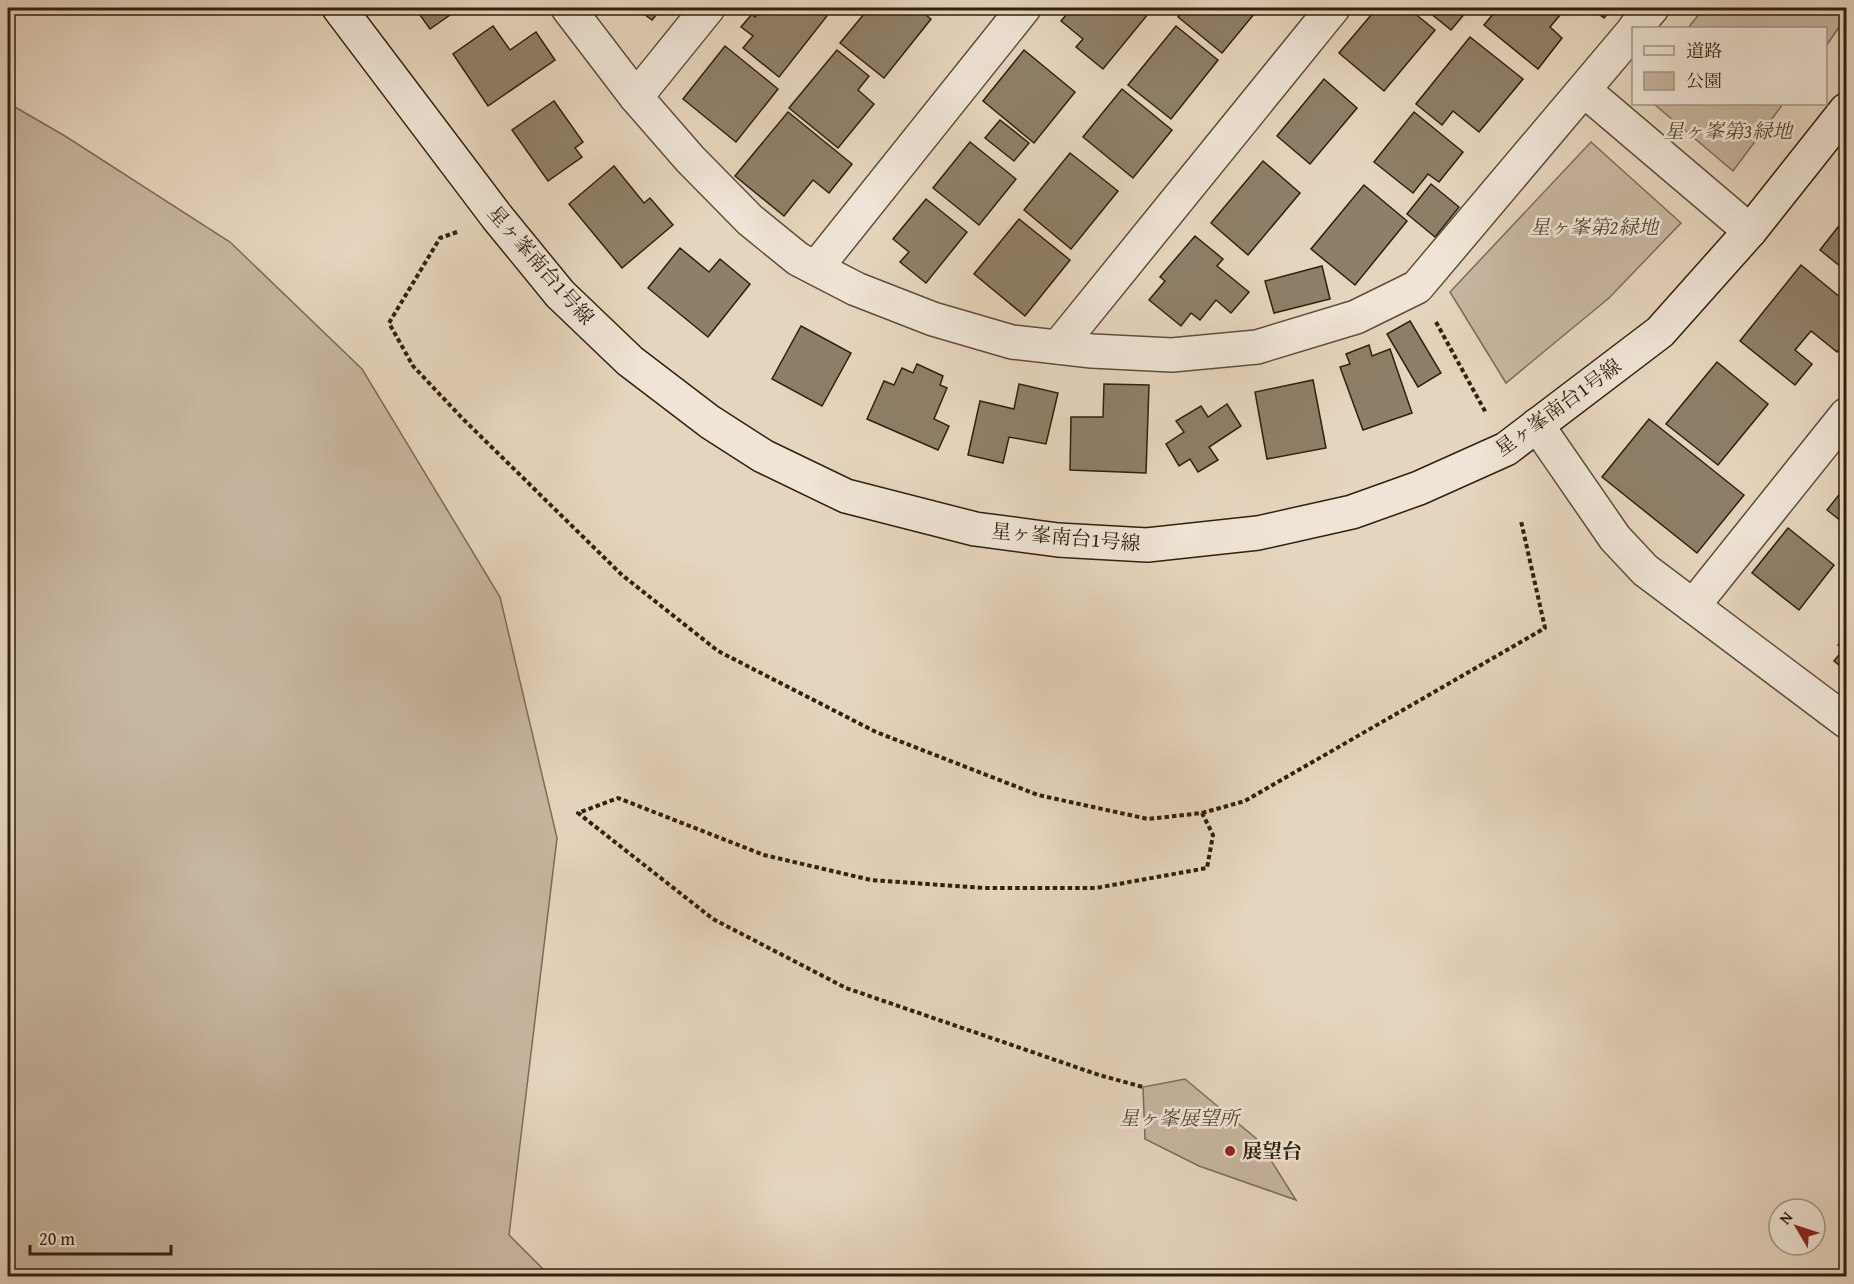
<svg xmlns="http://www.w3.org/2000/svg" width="1854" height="1284" font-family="'Gentium Book Plus','Noto Serif JP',serif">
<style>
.green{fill:#c7b6a0;stroke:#7c6c56;stroke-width:1.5}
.building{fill:#8f7f68;stroke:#30210b;stroke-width:1.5}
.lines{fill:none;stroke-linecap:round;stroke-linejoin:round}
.street-casing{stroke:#5e4e38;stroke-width:36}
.secondary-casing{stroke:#30210b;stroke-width:36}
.path{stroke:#30210b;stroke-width:4;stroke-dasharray:4.5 3;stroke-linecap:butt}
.street{stroke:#efe4d5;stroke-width:33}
.secondary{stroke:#efe4d5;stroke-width:33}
.poi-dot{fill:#8f2418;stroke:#efe4d5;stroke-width:2}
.labels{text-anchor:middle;stroke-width:5;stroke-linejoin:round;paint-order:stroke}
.park-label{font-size:20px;font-style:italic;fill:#564630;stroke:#efe4d5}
.street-label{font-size:20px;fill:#30210b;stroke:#efe4d5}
.poi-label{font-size:20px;font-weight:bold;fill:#30210b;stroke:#efe4d5;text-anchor:start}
</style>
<rect width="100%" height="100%" fill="#e6d5be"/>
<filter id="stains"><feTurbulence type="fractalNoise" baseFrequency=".00333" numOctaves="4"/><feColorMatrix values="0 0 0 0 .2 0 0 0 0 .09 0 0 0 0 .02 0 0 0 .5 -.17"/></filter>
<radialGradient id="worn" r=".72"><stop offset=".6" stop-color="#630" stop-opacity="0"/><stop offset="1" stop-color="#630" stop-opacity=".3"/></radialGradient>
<g class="green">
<polygon points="1704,8 1846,8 1846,17 1826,46 1826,28 1688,28"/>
<polygon points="8,103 65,136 230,242 362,369 500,597 557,838 509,1235 550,1276 8,1276"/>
<polygon points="1654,104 1783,104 1733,171"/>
<polygon points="1591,142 1681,223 1609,298 1506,383 1450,292"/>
<polygon points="1185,1079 1258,1140 1296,1200 1199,1166 1145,1139 1143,1087"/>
</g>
<g class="building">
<polygon points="415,8 460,8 430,29"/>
<polygon points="636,8 662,8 652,20"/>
<polygon points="763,8 772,13 776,8 787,9 788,8 816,8 827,16 779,77 743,48 753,36 741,27 752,14 755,17"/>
<polygon points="869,8 917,8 931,19 884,78 840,43"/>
<polygon points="1072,8 1153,8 1103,69 1076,47 1083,39 1061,21"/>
<polygon points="1185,8 1259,8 1222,53 1178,17"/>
<polygon points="1377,8 1408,8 1435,30 1384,91 1339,53"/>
<polygon points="1424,8 1461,8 1466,12 1451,30"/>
<polygon points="1498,8 1566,8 1550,27 1562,38 1538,69 1484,25"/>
<polygon points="1591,8 1612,8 1604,18"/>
<polygon points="493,26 510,50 536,32 555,60 488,106 453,54"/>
<polygon points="1176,26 1218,60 1171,119 1128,85"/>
<polygon points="1470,37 1523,79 1479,132 1453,111 1442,125 1416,104"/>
<polygon points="725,46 778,89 736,142 683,99"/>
<polygon points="837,50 869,76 858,90 874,104 838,148 789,108"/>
<polygon points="1024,50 1075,92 1034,143 983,101"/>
<polygon points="1324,79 1357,108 1310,164 1277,136"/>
<polygon points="1122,89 1172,130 1133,178 1083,137"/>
<polygon points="554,101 583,142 575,148 582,157 548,181 512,130"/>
<polygon points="788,112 852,164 829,193 813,180 784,216 735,176"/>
<polygon points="1414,112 1463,152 1439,182 1428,174 1413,193 1374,162"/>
<polygon points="1000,120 1029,143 1014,161 985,138"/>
<polygon points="970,142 1016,179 979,225 933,188"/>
<polygon points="1070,153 1118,191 1071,249 1024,210"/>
<polygon points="1263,161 1300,193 1248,255 1211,223"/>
<polygon points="614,166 644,203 650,198 673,225 622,268 569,204"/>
<polygon points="1431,184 1459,207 1435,237 1407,214"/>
<polygon points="1364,185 1407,221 1355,285 1311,249"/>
<polygon points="926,199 967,232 926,283 900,262 909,252 893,239"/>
<polygon points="1846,217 1846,271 1820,250"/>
<polygon points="1019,219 1070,260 1025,316 974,274"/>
<polygon points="1195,236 1223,259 1217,266 1249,292 1231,313 1216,300 1200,320 1191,313 1181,326 1149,300 1165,281 1160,277"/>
<polygon points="680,248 709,272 720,259 750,284 708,337 648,288"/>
<polygon points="1801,265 1846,302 1846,340 1837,352 1811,331 1795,350 1812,364 1795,385 1740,341"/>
<polygon points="1322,266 1330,299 1274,313 1265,281"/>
<polygon points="1410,321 1441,373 1418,387 1387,334"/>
<polygon points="801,326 851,353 822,406 772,379"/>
<polygon points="1369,345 1372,356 1390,349 1412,413 1363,430 1340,367 1350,364 1346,354"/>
<polygon points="1717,362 1768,404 1718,465 1666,424"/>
<polygon points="917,364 943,376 940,385 947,388 934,419 949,426 938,450 867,419 884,381 894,385 902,368 913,373"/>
<polygon points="1313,380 1326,448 1267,459 1255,392"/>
<polygon points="1019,384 1058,393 1046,444 1009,437 1003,463 968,455 980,401 1014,409"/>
<polygon points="1104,384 1149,385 1146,473 1070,470 1071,417 1103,417"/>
<polygon points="1227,404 1241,426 1209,447 1218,460 1198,472 1190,459 1179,466 1166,444 1184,432 1176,421 1201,406 1208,417"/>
<polygon points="1649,419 1744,495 1697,553 1602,477"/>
<polygon points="1846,486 1846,525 1827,510"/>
<polygon points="1788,528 1834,565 1799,610 1752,573"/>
<polygon points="1846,634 1846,671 1834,661 1844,649 1838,645"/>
</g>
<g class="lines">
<defs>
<g id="street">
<polyline points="568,8 636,97 690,159 750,220 798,259 856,289 933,319 1012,342 1092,351 1172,355 1257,347 1356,317 1417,287 1634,30"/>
<polyline points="1635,28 1652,8"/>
<polyline points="1584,90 1750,231"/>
<polyline points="636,97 708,8"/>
<polyline points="816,268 1024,8"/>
<polyline points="1058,347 1333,8"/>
<polyline points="1537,425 1615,538 1645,570 1846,721"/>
<polyline points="1693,606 1846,415"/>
</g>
<polyline id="secondary" points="339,8 497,217 560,294 630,361 710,422 763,456 846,496 975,529 1058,540 1147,545 1258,533 1352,512 1419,488 1506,449 1660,332 1750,231 1846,110"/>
</defs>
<use href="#street" class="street-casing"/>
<use href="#secondary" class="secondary-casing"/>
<g class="path">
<polyline points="457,232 440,238 389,323 413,366 463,419 622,575 718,651 876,732 1038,795 1148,819 1202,813 1213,835 1207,868 1096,888 984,888 871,880 764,855 618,798 578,813 713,919 846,988 1099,1075 1143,1087"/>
<polyline points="1436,322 1486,413"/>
<polyline points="1202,813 1245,801 1545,628 1521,521"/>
</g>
<use href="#street" class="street"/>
<use href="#secondary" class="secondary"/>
</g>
<circle class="poi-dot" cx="1230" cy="1151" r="6"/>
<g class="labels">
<g class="park-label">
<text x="1728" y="138">星ヶ峯第3緑地</text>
<text x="1594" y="234">星ヶ峯第2緑地</text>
<text x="1179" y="1125">星ヶ峯展望所</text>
</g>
<g class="street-label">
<text transform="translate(541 265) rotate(49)" y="7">星ヶ峯南台1号線</text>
<text transform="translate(1558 407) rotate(-36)" y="7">星ヶ峯南台1号線</text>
<text transform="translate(1066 537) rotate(5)" y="7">星ヶ峯南台1号線</text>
</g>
<g class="poi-label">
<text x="1242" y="1158">展望台</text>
</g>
</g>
<rect width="1854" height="1284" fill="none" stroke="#e6d5be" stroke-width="30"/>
<rect x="9" y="9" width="1836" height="1266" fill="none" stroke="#30210b" stroke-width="3"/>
<rect x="15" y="15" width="1824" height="1254" fill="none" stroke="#30210b" stroke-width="1.5"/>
<rect x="1632" y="27" width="195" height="78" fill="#efe4d5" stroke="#a39684" stroke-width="1.5"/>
<rect x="1644" y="46" width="30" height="9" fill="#efe4d5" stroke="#a39684" stroke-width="1.5"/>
<text x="1686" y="57" font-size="18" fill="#30210b">道路</text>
<rect x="1644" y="72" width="30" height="18" fill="#c7b6a0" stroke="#a39684" stroke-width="1.5"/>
<text x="1686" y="87" font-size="18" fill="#30210b">公園</text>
<g transform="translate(1797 1227) rotate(309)"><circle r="28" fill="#efe4d5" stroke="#a39684" stroke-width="1.5"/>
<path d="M0-4.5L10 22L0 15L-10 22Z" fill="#8f2418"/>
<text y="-9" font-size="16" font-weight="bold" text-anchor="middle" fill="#30210b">N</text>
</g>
<path d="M30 1245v9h141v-9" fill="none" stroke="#30210b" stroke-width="3"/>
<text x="39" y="1245" font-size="18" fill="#30210b" stroke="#efe4d5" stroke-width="4.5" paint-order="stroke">20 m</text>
<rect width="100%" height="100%" filter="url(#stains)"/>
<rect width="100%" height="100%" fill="url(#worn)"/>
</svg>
